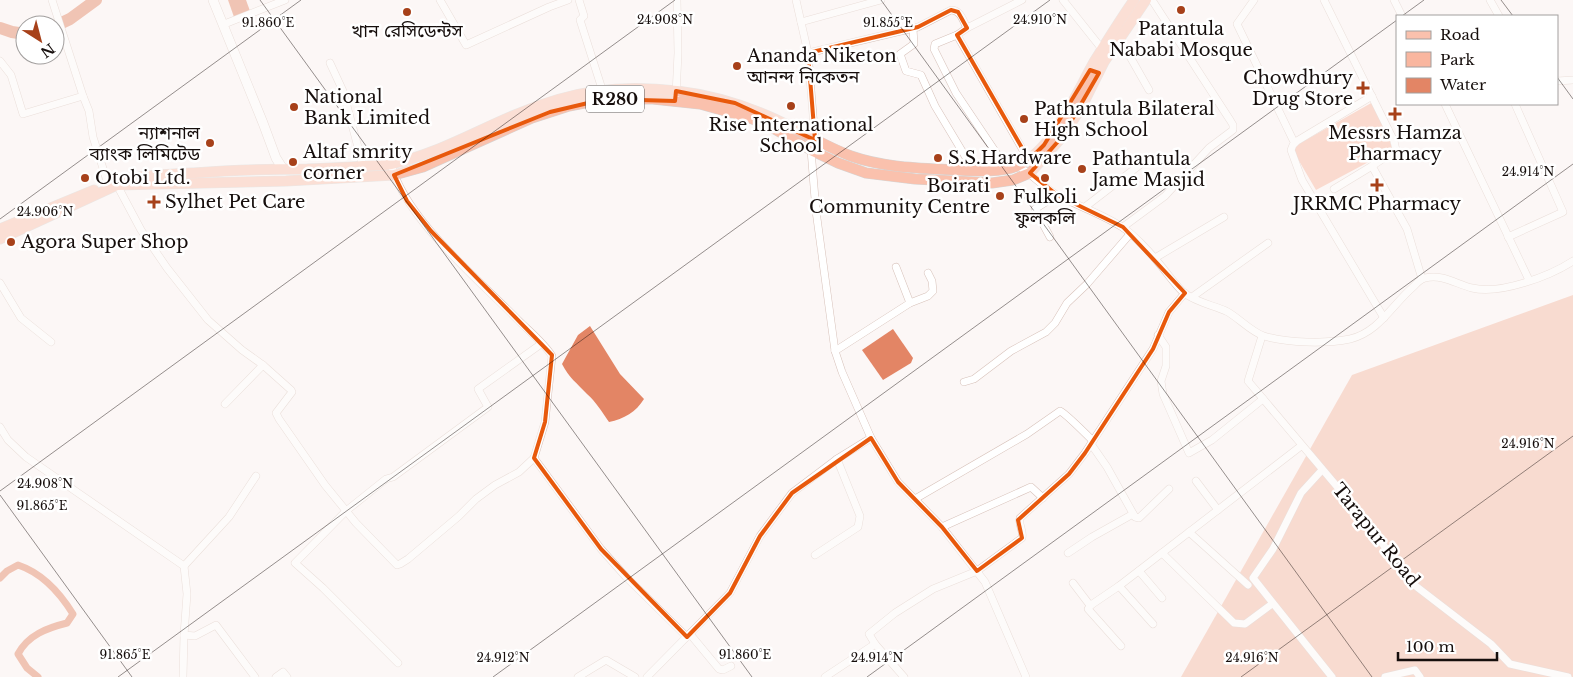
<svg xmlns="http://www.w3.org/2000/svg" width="1573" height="677" font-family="'Libre Baskerville','Noto Sans Bengali',serif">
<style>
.green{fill:#f9b69f}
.forest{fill:#f3b8a3}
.water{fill:#e38565}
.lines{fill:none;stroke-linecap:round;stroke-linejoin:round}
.canal{stroke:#e38565;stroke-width:7}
.river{stroke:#e38565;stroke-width:12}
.minor-casing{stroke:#d7c1b9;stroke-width:8}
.secondary-casing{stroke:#d7c1b9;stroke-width:10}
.primary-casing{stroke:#d5d4d3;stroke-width:11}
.minor{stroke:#fff;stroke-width:7}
.secondary{stroke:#fff;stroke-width:9}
.primary{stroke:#fac1ad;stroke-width:10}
.marked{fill:none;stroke:#e8590c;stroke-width:4;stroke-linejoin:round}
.ticks{fill:none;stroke:#160e0c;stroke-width:1;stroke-opacity:0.45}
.poi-dot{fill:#a7411a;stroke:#fff;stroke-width:2}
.labels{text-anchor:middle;stroke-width:5;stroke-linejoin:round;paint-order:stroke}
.shield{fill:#fff;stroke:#5c5655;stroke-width:1}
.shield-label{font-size:16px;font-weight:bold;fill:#160e0c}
.poi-label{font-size:18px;fill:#160e0c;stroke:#fff;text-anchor:start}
.street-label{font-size:18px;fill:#160e0c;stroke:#fff}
.ticks-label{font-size:12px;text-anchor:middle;fill:#160e0c;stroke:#fff;stroke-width:5;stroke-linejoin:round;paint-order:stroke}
</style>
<rect width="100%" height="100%" fill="#fcf7f6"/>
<polygon class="green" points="1373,102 1393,149 1316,190 1295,154 1294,149 1297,145"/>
<polygon class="forest" points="1573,295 1573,677 1181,677 1352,375"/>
<g class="water">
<polygon points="228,0 246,0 250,11 234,17"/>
<path d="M590,326L620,374L644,399C636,412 624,419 609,422C602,412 596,402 587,394C577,383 569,378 562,364L578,335Z"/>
<polygon points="893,329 913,358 911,363 883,380 862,350"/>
</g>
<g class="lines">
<path class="canal" d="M0,578L7,571L18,565C42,573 60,593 73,614L67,623C47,628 28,635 18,654L27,668L38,677"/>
<g class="river">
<polyline points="55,26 70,19 96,0"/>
<polyline points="0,28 12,32 25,34"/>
</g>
<defs>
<g id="minor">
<polyline points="52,0 83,96 89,111 93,137 108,184"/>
<polyline points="440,0 466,45 549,7 568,0"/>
<polyline points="579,0 584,16 580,20 602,89"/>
<polyline points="796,0 808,53 815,140 811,150 816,211 835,351 842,372 871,438 898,482 942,527 985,582 1026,677"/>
<polyline points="1063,0 1102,49"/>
<polyline points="1254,0 1237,24 1293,140"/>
<polyline points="1324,0 1394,141 1396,150 1372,166 1407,229 1422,279"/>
<polyline points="1394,0 1402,16"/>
<polyline points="1490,0 1499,16"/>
<polyline points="801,22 881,0"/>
<polyline points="227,23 285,0"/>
<polyline points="967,28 1022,0"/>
<polyline points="913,29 914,44 900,54 906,71 921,75 935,106 974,171"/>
<polyline points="957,35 935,44 934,49 956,93 1007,169"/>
<polyline points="1120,39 1149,90"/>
<path d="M808,53L918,27L951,10C961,10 963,21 967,28L957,35L1028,159"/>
<polyline points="0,61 11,75 23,114 83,96"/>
<polyline points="330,63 343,91 363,166"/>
<polyline points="1557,81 1573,80"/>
<polyline points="676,95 678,53 677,0"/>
<polyline points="1372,96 1297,141 1293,145 1291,150 1302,180 1384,318"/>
<polyline points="1445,104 1529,280"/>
<path d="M391,164C405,219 478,279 518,320C529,331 544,343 552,356L545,422L534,458L601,549L626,577L687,637"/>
<path d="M1018,166C1032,174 1043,187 1057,195C1078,206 1102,214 1122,227C1133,234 1149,251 1157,261C1166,271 1174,284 1184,293C1196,302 1212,305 1226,311C1238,317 1251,332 1264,336C1287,343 1326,344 1350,339C1379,332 1392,305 1413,287C1417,283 1420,279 1425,278C1443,274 1456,284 1472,288C1500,295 1550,276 1573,261"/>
<polyline points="117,185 141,230 167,268 208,320 242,350 263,365 291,390 292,392 276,413 279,419 325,485 356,523 397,565 400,564 408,559 459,516 476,499 495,485 519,472 534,458"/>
<polyline points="1334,189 1372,166"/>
<polyline points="1085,207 1141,164"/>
<polyline points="1123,227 1165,196 1209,148 1233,130 1233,125 1230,120 1152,0"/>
<polyline points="1050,237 1035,209 1057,195"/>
<polyline points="1508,237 1563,212 1515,104"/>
<polyline points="1155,258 1224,217"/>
<polyline points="0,283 21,318 51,342"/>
<polyline points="1192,297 1268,243"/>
<polyline points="910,303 928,296 933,291 932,281 928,273"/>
<polyline points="1158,335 1166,347 1166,366 1161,381 1163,394 1189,453 1212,440 1263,399"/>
<polyline points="1262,336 1248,381 1356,509 1413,584 1491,644 1510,664 1568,677"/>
<polyline points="835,351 910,303 896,267"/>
<polyline points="964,382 974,379 1011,351 1046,332 1055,323 1067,303 1087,284 1130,234"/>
<polyline points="225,404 263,365"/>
<polyline points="0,427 8,440 26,457 184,566 187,594 184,635 183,677"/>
<polyline points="1091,444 1107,467 1135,517 1139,518 1169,489"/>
<polyline points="1322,470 1301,493 1273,549 1253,578 1332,677"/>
<polyline points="1196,481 1218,510"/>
<path d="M915,499L1027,434L1060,411C1065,413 1087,435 1093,441"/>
<polyline points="942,527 1031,487 1043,498"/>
<polyline points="1189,532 1248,585"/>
<polyline points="1068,553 1092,537 1133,514"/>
<polyline points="1162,553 1234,623 1245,624 1272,604"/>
<polyline points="815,555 858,527 860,516 837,459"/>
<polyline points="184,566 229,517 256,476"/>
<polyline points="1139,571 1162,598"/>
<polyline points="1073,583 1089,604 1091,605 1119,586 1301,446"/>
<polyline points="1119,586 1153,624"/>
<polyline points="1091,605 1088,609 1121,646"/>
<polyline points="690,634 719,669 723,670 731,666"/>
<polyline points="184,635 195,636 216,625 255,677"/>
<polyline points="398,663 323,588 295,563 346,511 386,479 393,477 488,407 478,389 541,344"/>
<polyline points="276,677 283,672 287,677"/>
<polyline points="578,677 606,660 635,677"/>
<polyline points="647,677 730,593 760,536 792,493 837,459 871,438"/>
<polyline points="825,677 875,644"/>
<path d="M904,677L875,644L869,634L895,613L933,589L977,571L1022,538C1024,530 1018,525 1020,518L1069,474L1085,453L1153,349L1169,312L1185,293"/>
<polyline points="1385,677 1415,670 1420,677"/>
</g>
<polyline id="secondary" points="213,0 263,123 276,158 283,169"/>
<g id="primary">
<path d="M126,179C148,175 172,174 194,173C232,170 269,169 307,169C326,168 344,168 363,166C372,165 382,166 391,164C435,155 476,131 517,114C573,91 618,84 677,91C711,95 744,105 775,119C801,131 824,146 851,156C885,168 921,168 957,170C974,171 1003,173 1019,165C1053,149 1076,94 1094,62C1107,41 1120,20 1134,0"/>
<polyline points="0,229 94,190"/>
<polyline points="0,239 117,185 286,181 394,175 423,167 532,118 569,106 605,99 653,99 700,104 750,118 771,127 811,150 838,163 866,173 915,179 992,183 1013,180 1030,173 1062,137 1081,108 1104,62 1146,0"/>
</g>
</defs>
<use href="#minor" class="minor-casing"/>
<use href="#secondary" class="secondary-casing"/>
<use href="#primary" class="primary-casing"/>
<use href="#minor" class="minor"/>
<use href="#secondary" class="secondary"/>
<use href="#primary" class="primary"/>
</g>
<path d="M0 0H1573V677H0ZM951,10L958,12L967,28L957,35L1029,160L1044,145L1090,70L1099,73L1062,137L1030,173L1057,195L1123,227L1185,293L1169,312L1153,349L1085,453L1069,474L1018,520L1022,538L977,571L942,527L898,482L871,438L792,493L760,536L730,593L687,637L601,549L534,458L545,422L552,355L431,231L407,201L394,175L550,112L605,99L675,101L676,91L735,103L815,140L808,53L918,27Z" fill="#fcf7f6" fill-opacity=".55" fill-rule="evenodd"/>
<path class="marked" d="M951,10L958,12L967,28L957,35L1029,160L1044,145L1090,70L1099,73L1062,137L1030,173L1057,195L1123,227L1185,293L1169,312L1153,349L1085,453L1069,474L1018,520L1022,538L977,571L942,527L898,482L871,438L792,493L760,536L730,593L687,637L601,549L534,458L545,422L552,355L431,231L407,201L394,175L550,112L605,99L675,101L676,91L735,103L815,140L808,53L918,27Z"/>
<path class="ticks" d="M260,0L752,677M881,0L1372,677M1501,0L1513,16M1402,16L1424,0M1557,77L1573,99M0,219L301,0M0,491L675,0M0,495L132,677M118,677L1050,0M493,677L1397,20M867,677L1573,164M1241,677L1573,436"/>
<g class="poi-dot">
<circle cx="1181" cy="10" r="5"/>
<circle cx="407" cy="12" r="5"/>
<circle cx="737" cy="66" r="5"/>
<path d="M1360.5 80.5h5v5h5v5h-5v5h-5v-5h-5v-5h5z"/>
<circle cx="791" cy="106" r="5"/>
<circle cx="294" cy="107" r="5"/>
<path d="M1392.5 106.5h5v5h5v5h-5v5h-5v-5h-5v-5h5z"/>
<circle cx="1024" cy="119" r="5"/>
<circle cx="210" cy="143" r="5"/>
<circle cx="938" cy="158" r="5"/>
<circle cx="293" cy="162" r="5"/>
<circle cx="1082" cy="169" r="5"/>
<circle cx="85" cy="178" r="5"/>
<circle cx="1045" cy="178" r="5"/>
<path d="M1374.5 177.5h5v5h5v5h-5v5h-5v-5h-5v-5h5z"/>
<circle cx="1000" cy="196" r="5"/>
<path d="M151.5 194.5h5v5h5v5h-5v5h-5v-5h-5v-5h5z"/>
<circle cx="11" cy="242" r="5"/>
</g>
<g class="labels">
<rect class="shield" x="586" y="85.5" width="58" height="27" rx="4"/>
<g class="shield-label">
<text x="615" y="105">R280</text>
</g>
<g class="poi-label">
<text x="1181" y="35" text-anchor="middle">Patantula<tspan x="1181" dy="21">Nababi Mosque</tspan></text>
<text x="407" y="37" text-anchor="middle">খান রেসিডেন্টস</text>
<text x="747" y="62">Ananda Niketon<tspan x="747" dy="21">আনন্দ নিকেতন</tspan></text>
<text x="1353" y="84" text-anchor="end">Chowdhury<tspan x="1353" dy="21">Drug Store</tspan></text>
<text x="304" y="103">National<tspan x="304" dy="21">Bank Limited</tspan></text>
<text x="1034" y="115">Pathantula Bilateral<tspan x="1034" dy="21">High School</tspan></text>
<text x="791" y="131" text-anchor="middle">Rise International<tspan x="791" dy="21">School</tspan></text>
<text x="200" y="139" text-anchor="end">ন্যাশনাল<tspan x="200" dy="21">ব্যাংক লিমিটেড</tspan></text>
<text x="1395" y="139" text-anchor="middle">Messrs Hamza<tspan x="1395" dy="21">Pharmacy</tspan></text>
<text x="303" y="158">Altaf smrity<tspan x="303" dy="21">corner</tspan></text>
<text x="948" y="164">S.S.Hardware</text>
<text x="1092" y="165">Pathantula<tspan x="1092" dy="21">Jame Masjid</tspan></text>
<text x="95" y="184">Otobi Ltd.</text>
<text x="990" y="192" text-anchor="end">Boirati<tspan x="990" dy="21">Community Centre</tspan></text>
<text x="1045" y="203" text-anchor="middle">Fulkoli<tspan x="1045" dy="21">ফুলকলি</tspan></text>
<text x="165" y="208">Sylhet Pet Care</text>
<text x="1377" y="210" text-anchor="middle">JRRMC Pharmacy</text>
<text x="21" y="248">Agora Super Shop</text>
</g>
<g class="street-label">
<text transform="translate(1376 535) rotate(51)" y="6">Tarapur Road</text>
</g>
</g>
<g class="ticks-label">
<text x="665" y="24">24.908°N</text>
<text x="1040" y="24">24.910°N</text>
<text x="268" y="27">91.860°E</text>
<text x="888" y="27">91.855°E</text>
<text x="1528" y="176">24.914°N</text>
<text x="45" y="216">24.906°N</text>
<text x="1528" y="448">24.916°N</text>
<text x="45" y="488">24.908°N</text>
<text x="42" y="510">91.865°E</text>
<text x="125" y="659">91.865°E</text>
<text x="745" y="659">91.860°E</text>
<text x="503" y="662">24.912°N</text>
<text x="877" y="662">24.914°N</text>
<text x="1252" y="662">24.916°N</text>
</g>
<rect x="1396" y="15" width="162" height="90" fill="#ffffff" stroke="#a29f9e"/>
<rect x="1406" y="31" width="25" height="8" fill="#fac1ad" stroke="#a29f9e"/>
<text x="1440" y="40" font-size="15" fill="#160e0c">Road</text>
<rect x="1406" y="52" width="25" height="15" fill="#f9b69f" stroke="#a29f9e"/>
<text x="1440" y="65" font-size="15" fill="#160e0c">Park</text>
<rect x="1406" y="78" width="25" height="15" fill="#e38565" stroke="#a29f9e"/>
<text x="1440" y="90" font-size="15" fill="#160e0c">Water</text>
<g transform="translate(40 40) rotate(144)"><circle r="24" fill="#ffffff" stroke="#a29f9e"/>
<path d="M0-4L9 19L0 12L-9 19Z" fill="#a7411a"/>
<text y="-8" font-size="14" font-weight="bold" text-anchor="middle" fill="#160e0c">N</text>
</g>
<path d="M1398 652v8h99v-8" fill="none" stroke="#160e0c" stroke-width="2.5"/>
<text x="1406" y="652" font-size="15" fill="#160e0c" stroke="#ffffff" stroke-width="4" paint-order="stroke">100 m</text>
</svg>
